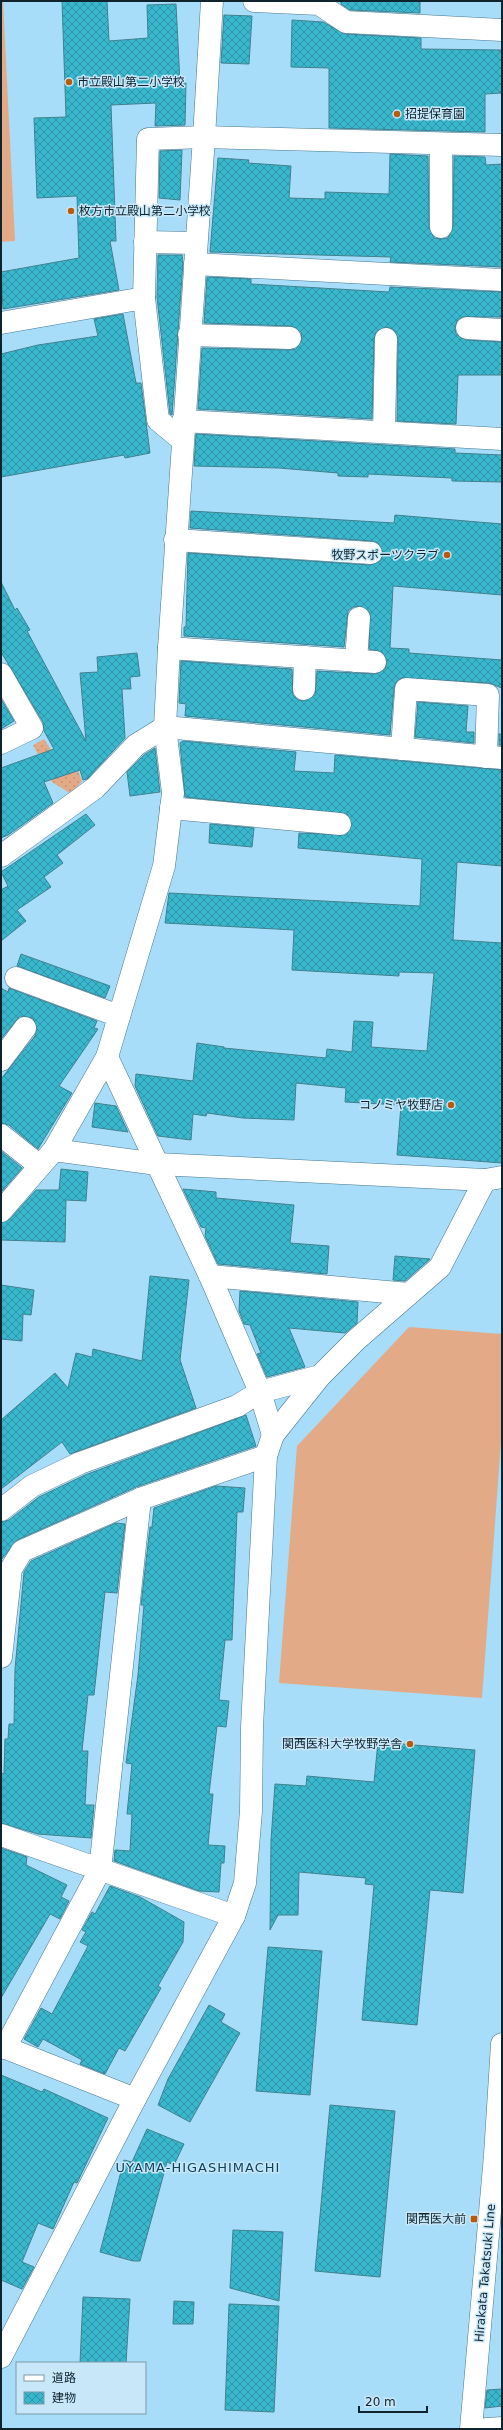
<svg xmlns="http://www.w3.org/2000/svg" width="503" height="2430" font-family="'DejaVu Sans','Noto Sans JP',sans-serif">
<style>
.green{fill:url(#green-dots)}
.pitch{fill:#e3aa88}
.building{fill:url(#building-cross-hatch);stroke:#41818e}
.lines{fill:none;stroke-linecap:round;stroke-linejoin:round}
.street-casing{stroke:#447790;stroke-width:23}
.primary-casing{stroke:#447790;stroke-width:23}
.street{stroke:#fff;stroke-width:22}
.primary{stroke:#fff;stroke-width:22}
.poi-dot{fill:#b95b0b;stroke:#c8e7f9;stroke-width:1.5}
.labels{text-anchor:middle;stroke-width:3;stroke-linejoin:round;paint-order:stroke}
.poi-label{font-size:12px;fill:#0e232e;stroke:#c8e7f9;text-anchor:end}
.street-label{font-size:12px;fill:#0e232e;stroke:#c8e7f9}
.neighbourhood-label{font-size:13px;letter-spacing:1px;fill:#0c445c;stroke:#c8e7f9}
</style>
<defs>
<pattern id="green-dots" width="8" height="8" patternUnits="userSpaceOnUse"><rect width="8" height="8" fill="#e3aa88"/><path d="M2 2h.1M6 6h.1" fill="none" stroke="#c29276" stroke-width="1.8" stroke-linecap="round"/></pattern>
<pattern id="building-cross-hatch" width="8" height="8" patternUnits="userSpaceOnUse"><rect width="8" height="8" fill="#39b7cd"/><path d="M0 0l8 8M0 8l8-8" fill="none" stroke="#2e94a7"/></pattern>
</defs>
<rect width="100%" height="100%" fill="#a8ddfa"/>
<polygon class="green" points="44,739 51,750 67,742 82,781 71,794 52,782 33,745"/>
<g class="pitch">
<polygon points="1,1 3,1 15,241 1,242"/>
<polygon points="409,1327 502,1334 502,1429 482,1698 279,1683 297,1446"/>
</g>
<g class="building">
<polygon points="62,1 107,1 109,41 148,38 147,5 176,4 180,83 186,83 185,125 155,126 156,103 111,105 116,241 110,241 119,290 3,309 1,272 79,258 77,196 37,198 34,118 66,117"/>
<polygon points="341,1 420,1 420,13 350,10 341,4"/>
<polygon points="224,15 252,16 249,64 221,63"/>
<polygon points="292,20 323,22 345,34 421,38 421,49 502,50 502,93 485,94 485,132 329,128 329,68 291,67"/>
<polygon points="182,150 180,200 159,198 160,151"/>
<polygon points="390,154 428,156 429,227 434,238 441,239 448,238 453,227 454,156 485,157 486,165 502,164 502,267 390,262 391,257 210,252 218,158 249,160 248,163 291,166 289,198 325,199 325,192 389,194"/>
<polygon points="158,255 182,255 183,262 172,415 170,414 157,297"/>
<polygon points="207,277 251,279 251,284 389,292 390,287 502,292 502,317 462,317 457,321 455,328 456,334 466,340 502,342 502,375 458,375 456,424 397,421 398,339 393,329 386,327 376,332 374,339 372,419 198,409 202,348 290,350 296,349 302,339 301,332 291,326 204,323"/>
<polygon points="123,314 136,383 141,383 150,453 125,458 124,455 1,477 1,354 38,345 98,336 94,319"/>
<polygon points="196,434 455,449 455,453 502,455 502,482 452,481 452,478 368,474 368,477 338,476 338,473 279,468 194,466"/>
<polygon points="191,511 394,523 395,515 502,524 502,595 393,586 390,648 409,649 409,653 502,660 502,688 489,683 401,678 396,682 394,688 390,735 185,716 186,704 179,703 181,661 292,669 293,695 298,700 304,701 315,695 317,671 375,674 385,669 387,662 382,652 369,649 370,613 360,606 353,607 348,611 344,647 184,636 184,627 186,627 188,553 370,565 381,560 383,553 378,543 372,541 190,528"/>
<polygon points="1,582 15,610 17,608 30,630 27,631 86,741 80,673 98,672 97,657 137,653 140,676 130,677 131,689 122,689 125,738 87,779 83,780 80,770 44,782 53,803 8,835 1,838 1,768 54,749 44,731 43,722 1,652"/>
<polygon points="1,699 14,721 1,729"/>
<polygon points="418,702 468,706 466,732 474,732 474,743 415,737"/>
<rect x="499" y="734" width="3" height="11"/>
<polygon points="183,741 296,752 294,771 334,773 335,755 502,770 502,866 457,862 453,940 502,943 502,1163 397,1155 401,1105 345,1102 346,1088 296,1083 294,1120 243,1118 207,1113 206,1116 193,1114 191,1140 158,1136 135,1086 136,1074 193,1081 197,1043 224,1047 224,1048 326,1058 327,1049 352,1052 354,1021 373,1022 371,1047 427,1051 434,973 399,972 399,976 292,970 294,930 165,923 169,893 420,906 422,859 298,848 299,833 346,835 352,825 347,814 185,797 180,743"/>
<polygon points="155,748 160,792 130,796 127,772 144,755"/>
<polygon points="86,814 95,825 57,855 63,863 44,877 51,887 17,910 26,921 1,941 1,890 8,886 1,872"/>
<polygon points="210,824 254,828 252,847 209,843"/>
<polygon points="21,954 110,986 105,998 17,966"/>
<polygon points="1,988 8,992 9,988 97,1021 94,1028 98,1029 59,1086 72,1093 38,1149 9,1125 1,1123 1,1079 35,1036 37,1029 33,1018 20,1016 1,1039"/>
<polygon points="95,1103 116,1106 128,1132 92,1127"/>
<polygon points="1,1151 22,1168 1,1192"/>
<polygon points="61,1169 88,1172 86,1201 66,1200 65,1242 1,1240 1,1223 10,1219 36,1190 59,1190"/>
<polygon points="183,1189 216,1192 216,1198 294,1205 290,1243 329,1246 327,1274 218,1264 205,1236 206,1228 201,1227"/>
<polygon points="395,1256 430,1259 405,1281 393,1280"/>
<polygon points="150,1276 189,1280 180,1360 196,1408 70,1454 62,1442 1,1489 1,1420 55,1373 68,1388 76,1353 92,1357 93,1349 142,1361"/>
<polygon points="1,1285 34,1290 31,1315 23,1314 22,1341 1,1339"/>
<polygon points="240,1291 358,1302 357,1323 345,1333 289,1328 305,1367 267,1377 257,1354 261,1353 250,1325 244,1324 239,1311"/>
<polygon points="246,1415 256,1446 136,1487 17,1540 1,1560 1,1522 9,1520 39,1497 85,1475"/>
<polygon points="216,1486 245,1488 243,1512 237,1512 232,1640 225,1640 219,1700 229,1701 226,1727 217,1726 209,1794 213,1794 208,1845 225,1846 224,1863 221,1863 219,1892 199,1891 114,1861 115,1850 130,1851 132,1814 127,1814 132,1764 126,1763 138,1675 144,1605 141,1605 150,1527 152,1527 154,1508"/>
<polygon points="116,1523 125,1524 117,1593 105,1592 94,1695 88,1695 82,1751 88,1751 85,1805 94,1805 91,1838 38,1834 1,1823 1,1773 4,1774 5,1739 8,1739 9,1724 14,1724 15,1669 24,1572 31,1561"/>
<polygon points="378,1742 475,1750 463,1893 430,1890 417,2025 362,2020 374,1885 365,1884 366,1878 299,1872 298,1915 278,1915 270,1930 271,1840 275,1784 306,1786 307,1776 374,1782"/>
<polygon points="1,1848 27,1857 26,1865 67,1885 61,1897 69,1901 60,1919 50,1914 1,1998"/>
<polygon points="110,1886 140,1897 184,1922 183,1942 158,1986 161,1988 125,2051 119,2048 105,2074 80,2064 82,2060 43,2039 38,2047 24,2039 41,2008 52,2014 88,1946 80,1942 86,1932 82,1930 92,1912 95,1914"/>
<polygon points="268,1947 322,1951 310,2095 256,2091"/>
<polygon points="209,2005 225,2014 221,2022 240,2033 190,2122 158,2105 168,2079"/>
<polygon points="1,2075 42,2092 44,2089 108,2118 77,2183 74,2182 53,2229 38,2223 22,2262 34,2267 22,2289 1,2280"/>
<polygon points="330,2105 395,2111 380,2277 315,2271"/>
<polygon points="147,2129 184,2144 174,2165 167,2162 140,2261 133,2261 100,2252 124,2160 132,2162"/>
<polygon points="233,2230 283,2232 279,2301 230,2288"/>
<polygon points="83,2297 130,2299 126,2363 80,2363"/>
<polygon points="174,2301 194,2302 193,2324 173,2324"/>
<polygon points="229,2304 279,2306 274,2412 225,2410"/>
<polygon points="502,2389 502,2406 485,2408 487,2390"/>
</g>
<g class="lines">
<defs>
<g id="street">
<polyline points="212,1 204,137 169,648 165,727 173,793 164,866 107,1057 210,1276 260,1392 273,1435"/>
<polyline points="254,1 319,4 346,22 502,30"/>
<polyline points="441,144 441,227"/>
<polyline points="145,242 196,243"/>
<polyline points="195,264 502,280"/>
<polyline points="144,298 148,139 204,137 502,145"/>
<polyline points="1,323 144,298 158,420 182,440"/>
<polyline points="467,328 502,330"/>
<polyline points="189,335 290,338"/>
<polyline points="183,421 502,439"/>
<polyline points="384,431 386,339"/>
<polyline points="175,540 371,553"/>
<polyline points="169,648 375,662"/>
<polyline points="356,661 359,618"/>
<polyline points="1,674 32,728 1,743"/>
<polyline points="304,689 305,657"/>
<polyline points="402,749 406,689 488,695 486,757"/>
<polyline points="171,808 340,824"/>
<polyline points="1,856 95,788 136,745 165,727 502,758"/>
<polyline points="16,978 119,1016"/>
<polyline points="1,1060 25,1028"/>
<polyline points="1,1135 40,1166"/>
<polyline points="54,1150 107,1057"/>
<polyline points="1,1211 54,1150 157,1164 485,1180 502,1177"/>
<polyline points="210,1276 409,1294"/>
<polyline points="1,1510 32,1486 80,1463 237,1406 260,1392 320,1376"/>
<polyline points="1,1657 11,1569 22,1551 140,1499 266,1456"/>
<polyline points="1,1835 234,1916"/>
<polyline points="1,2046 135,2099"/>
<polyline points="5,2048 100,1870 140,1499"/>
<polyline points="1,2357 135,2099 234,1916 245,1883 251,1811 252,1727 266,1456 273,1435 320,1376 356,1340 440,1267 485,1180"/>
<polyline points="487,2429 502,2428"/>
</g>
<polyline id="primary" points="471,2429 495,2155 502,2044"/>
</defs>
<use href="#street" class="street-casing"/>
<use href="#primary" class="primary-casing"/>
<use href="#street" class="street"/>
<use href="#primary" class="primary"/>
</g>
<g class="poi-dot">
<circle cx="69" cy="82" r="4"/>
<circle cx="397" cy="114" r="4"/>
<circle cx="71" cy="211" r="4"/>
<circle cx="447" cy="555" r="4"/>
<circle cx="451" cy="1105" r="4"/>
<circle cx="410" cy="1744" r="4"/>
<rect x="470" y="2215" width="8" height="8" rx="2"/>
</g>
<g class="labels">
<g class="poi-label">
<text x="77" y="86" text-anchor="start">市立殿山第二小学校</text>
<text x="405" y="118" text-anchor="start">招提保育園</text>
<text x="79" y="215" text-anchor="start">枚方市立殿山第二小学校</text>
<text x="439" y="559">牧野スポーツクラブ</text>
<text x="443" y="1109">コノミヤ牧野店</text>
<text x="402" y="1748">関西医科大学牧野学舎</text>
<text x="466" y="2223">関西医大前</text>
</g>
<g class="street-label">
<text transform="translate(485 2273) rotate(-85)" y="4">Hirakata Takatsuki Line</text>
</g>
<g class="neighbourhood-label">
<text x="198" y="2172">UYAMA-HIGASHIMACHI</text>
</g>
</g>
<rect width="503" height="2430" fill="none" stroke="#0e232e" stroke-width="4"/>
<rect x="16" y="2362" width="130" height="52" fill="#c8e7f9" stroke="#7e99a8"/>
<rect x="24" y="2375" width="20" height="6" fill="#ffffff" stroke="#7e99a8"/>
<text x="52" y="2382" font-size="12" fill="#0e232e">道路</text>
<rect x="24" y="2392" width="20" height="12" fill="url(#building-cross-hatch)" stroke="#7e99a8"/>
<text x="52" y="2402" font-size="12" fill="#0e232e">建物</text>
<path d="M359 2406v6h68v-6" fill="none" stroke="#0e232e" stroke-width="2"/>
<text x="365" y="2406" font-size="12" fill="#0e232e" stroke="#c8e7f9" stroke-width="3" paint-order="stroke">20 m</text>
</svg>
